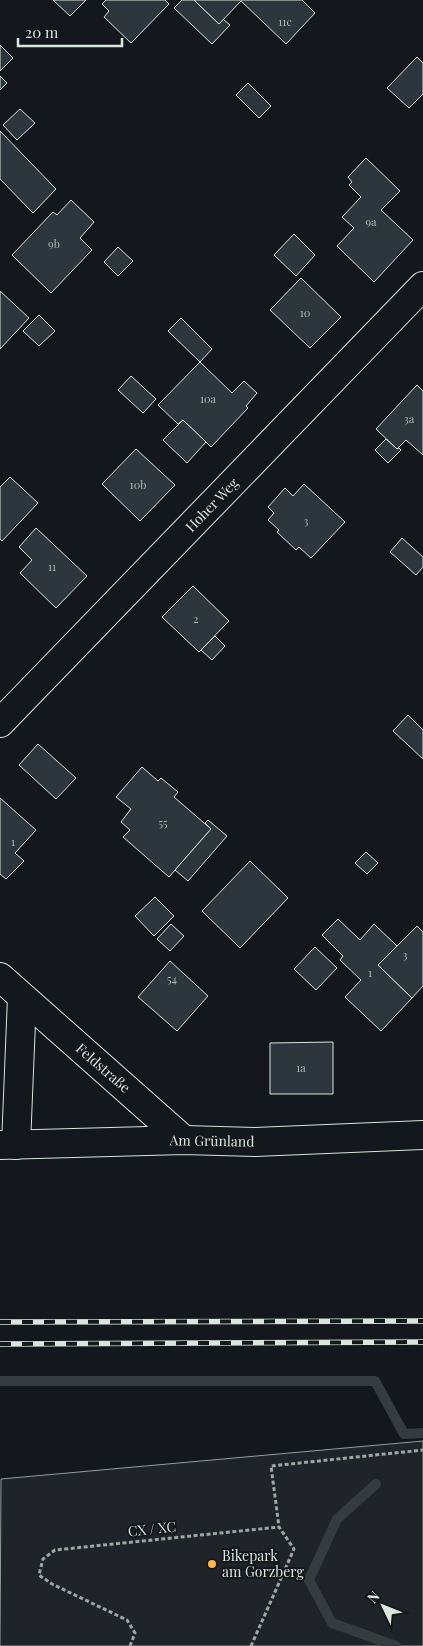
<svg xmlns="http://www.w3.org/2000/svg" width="423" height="1646" font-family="'Playfair Display',serif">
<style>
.green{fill:#202428;stroke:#939e99}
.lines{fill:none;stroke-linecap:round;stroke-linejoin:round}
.stream{stroke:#363b3e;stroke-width:10}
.building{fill:#2c363c;stroke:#d8e6dc}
.minor-casing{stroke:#d8e6dc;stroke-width:30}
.path{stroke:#9da8a2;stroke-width:3;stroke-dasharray:4 2.5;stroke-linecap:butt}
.minor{stroke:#14181c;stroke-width:28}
.rail-casing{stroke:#d8e6dc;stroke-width:5.5}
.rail{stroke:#14181c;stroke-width:4;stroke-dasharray:11;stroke-linecap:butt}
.poi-dot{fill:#ffb74d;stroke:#14181c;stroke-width:2}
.labels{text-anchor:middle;stroke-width:4;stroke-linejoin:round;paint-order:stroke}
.number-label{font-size:11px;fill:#adbab4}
.street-label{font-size:14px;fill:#d8e6dc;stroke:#14181c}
.poi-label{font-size:14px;fill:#d8e6dc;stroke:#14181c;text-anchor:start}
</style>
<rect width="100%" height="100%" fill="#14181c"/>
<polygon class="green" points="423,1441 423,1646 0,1646 1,1479"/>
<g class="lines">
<g class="stream">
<polyline points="0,1381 375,1381 404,1434 423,1433"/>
<polyline points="376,1484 337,1519 309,1580 332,1623 396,1646"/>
</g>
</g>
<g class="building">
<polygon points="53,0 86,0 70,16"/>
<polygon points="106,0 165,0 169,4 131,43 104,17 109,11 102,4"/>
<polygon points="182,0 194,0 219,24 223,19 230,25 212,44 174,8"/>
<polygon points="194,0 302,0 315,13 286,44 241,1 219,24"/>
<polygon points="0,45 13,58 0,71"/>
<polygon points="417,57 423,63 423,94 409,108 387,88"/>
<polygon points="0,76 7,83 0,90"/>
<polygon points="248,83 271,106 259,118 236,95"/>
<polygon points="20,109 35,123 17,140 3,125"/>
<polygon points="0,131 56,189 33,213 0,179"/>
<polygon points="366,158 400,191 381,210 413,240 374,282 337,246 354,228 342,217 361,197 349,185 352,182 348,177"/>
<polygon points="71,200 94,222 80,238 92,250 51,293 12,255 53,212 57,215"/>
<polygon points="294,234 315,255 296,276 274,255"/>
<polygon points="118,247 133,261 118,276 104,262"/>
<polygon points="301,278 341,317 310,348 270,310"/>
<polygon points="0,291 29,318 0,349"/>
<polygon points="39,315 55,331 39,346 23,331"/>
<polygon points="181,318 212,349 200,362 168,331"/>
<polygon points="200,362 232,393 244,381 257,393 246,406 248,408 211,447 183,420 178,424 158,405"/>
<polygon points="131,376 156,399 143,413 118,390"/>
<polygon points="417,385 423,391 423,455 406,440 397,449 376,429"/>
<polygon points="183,420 206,442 187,463 163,440"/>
<polygon points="386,439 397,449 399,448 401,450 388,463 375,450"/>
<polygon points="136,449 175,485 140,521 102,484"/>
<polygon points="10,477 38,503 2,541 0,539 0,487"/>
<polygon points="304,484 345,522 311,558 299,547 296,550 277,532 279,530 268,520 274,513 268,507 285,488 293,496"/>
<polygon points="36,528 87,576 56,608 20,573 32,560 19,547"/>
<polygon points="402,538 423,557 423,567 416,575 390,552"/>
<polygon points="193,586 229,621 199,652 162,617"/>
<polygon points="215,636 225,646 212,660 201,650"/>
<polygon points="408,715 423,730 423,759 393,731"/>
<polygon points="38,744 76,778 56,799 19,765"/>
<polygon points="142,767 158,781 161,778 178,792 174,797 211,829 169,877 123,837 130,830 121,822 131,809 116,797"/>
<polygon points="0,798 36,830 15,853 24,861 6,879 0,874"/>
<polygon points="208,820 227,836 188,881 175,870 211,829 205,823"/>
<polygon points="366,852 378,863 367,874 355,863"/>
<polygon points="250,861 288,898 240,948 202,911"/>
<polygon points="155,897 174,916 154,936 135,916"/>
<polygon points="338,919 360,940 374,924 397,946 378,965 412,998 381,1031 345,997 361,980 340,960 343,956 322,935"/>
<polygon points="171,924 184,936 170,951 157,939"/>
<polygon points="417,926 423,932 423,986 412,998 378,965"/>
<polygon points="315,947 337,968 316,990 294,969"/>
<polygon points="170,961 208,996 177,1031 138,997"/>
<polygon points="333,1042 333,1094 270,1094 270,1043"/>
</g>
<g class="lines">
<defs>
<g id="minor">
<polyline points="0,723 423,286"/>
<polyline points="0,977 184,1140"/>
<polyline points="0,1145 184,1140 255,1142 423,1135"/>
<polyline points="16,1145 22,997"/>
</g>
</defs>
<use href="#minor" class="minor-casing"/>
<g class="path">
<polyline points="130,1646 135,1633 127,1620 52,1584 39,1575 43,1559 55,1550 279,1527"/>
<polyline points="251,1646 294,1549 279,1527 271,1466 423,1450"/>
</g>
<use href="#minor" class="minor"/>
<defs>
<g id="rail">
<polyline points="0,1322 423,1321"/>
<polyline points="0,1344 423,1342"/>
</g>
</defs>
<use href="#rail" class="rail-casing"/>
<use href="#rail" class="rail"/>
</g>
<circle class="poi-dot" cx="212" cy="1564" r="5"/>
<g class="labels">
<g class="number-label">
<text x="285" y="26">11c</text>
<text x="371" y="226">9a</text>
<text x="54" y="248">9b</text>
<text x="305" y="317">10</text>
<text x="208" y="403">10a</text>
<text x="409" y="423">3a</text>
<text x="138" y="489">10b</text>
<text x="306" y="525">3</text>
<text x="52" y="571">11</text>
<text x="196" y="623">2</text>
<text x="163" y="827">55</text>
<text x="13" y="846">1</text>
<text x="405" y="959">3</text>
<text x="370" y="977">1</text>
<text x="172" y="983">54</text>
<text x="301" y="1072">1a</text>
</g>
<g class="street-label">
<text transform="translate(212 505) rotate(-46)" y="5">Hoher Weg</text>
<text transform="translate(103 1068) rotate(41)" y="5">Feldstraße</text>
<text transform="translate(212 1141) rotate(1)" y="5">Am Grünland</text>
<text transform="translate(152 1529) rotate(-6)" y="5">CX / XC</text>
</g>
<g class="poi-label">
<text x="222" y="1561">Bikepark<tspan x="222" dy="16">am Gorzberg</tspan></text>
</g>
</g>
<g transform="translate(383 1606) rotate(313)" stroke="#14181c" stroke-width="4" paint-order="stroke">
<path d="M0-4L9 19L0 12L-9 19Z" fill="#d8e6dc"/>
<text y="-8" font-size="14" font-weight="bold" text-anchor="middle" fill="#d8e6dc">N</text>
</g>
<path d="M18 38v8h104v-8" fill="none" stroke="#d8e6dc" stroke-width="2.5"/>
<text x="25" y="38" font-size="15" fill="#d8e6dc" stroke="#14181c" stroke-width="4" paint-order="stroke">20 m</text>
</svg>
